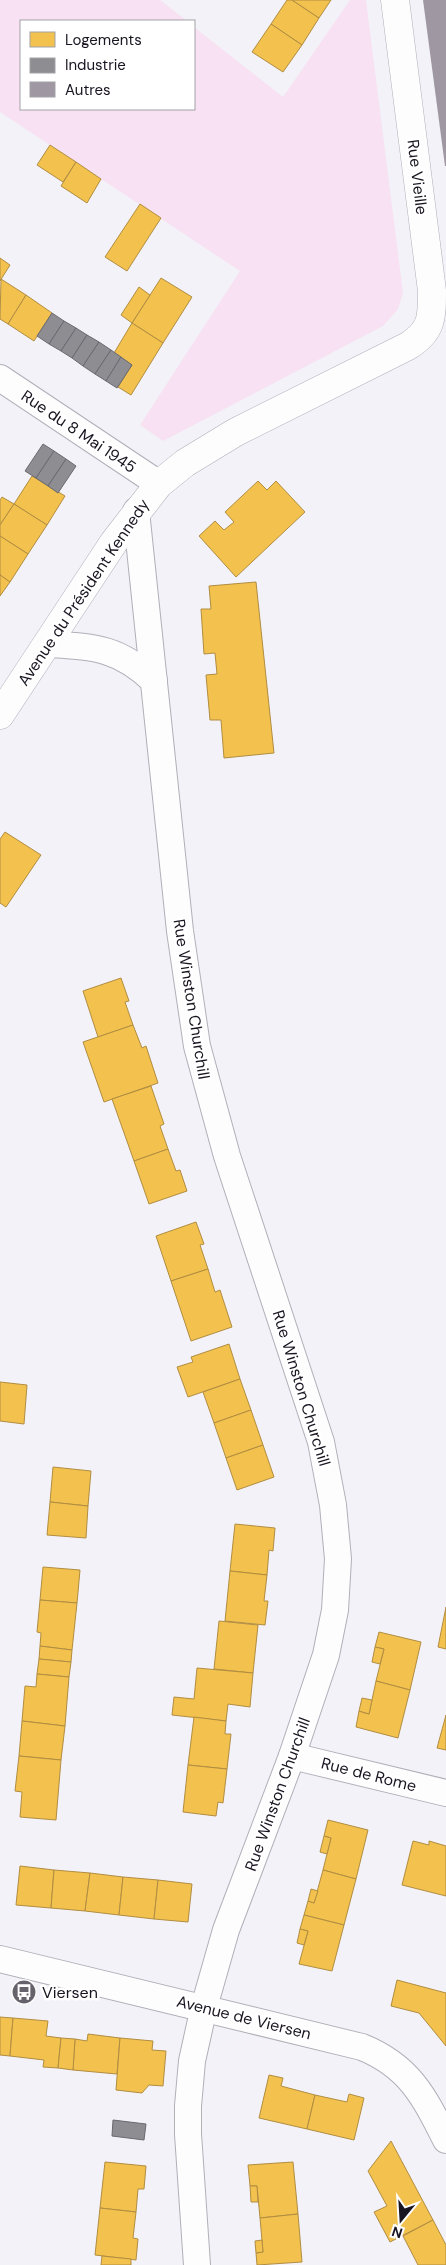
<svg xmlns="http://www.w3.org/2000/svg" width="446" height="2265" font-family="'DM Sans',sans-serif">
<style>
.green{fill:#f7e1f2}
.homes{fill:#f2c14e;stroke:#b18d40}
.industry{fill:#8d8d92;stroke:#6a6970}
.building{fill:#9f98a3}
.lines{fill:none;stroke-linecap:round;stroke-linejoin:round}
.minor-casing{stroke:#b1afb8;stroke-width:28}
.tertiary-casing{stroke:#b1afb8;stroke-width:29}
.minor{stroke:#fdfdfe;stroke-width:26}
.tertiary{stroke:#fdfdfe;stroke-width:28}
.labels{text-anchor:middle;stroke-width:5;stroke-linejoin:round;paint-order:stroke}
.street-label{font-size:16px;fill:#181420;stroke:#fff}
.poi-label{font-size:16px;fill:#181420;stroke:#fff;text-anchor:start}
</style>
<rect width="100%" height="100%" fill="#f3f2f8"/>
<polygon class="green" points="0,0 160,0 187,21 21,21 21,109 194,109 194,27 283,97 350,0 366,0 403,293 398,309 383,326 163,441 140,425 240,271 0,112"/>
<g class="homes">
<polygon points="287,0 292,0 319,18 302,45 271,24"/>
<polygon points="292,0 331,0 319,18"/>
<polygon points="271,24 302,45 283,72 252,52"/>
<polygon points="50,145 76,162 63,182 37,165"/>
<polygon points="76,162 101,179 87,203 61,186"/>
<polygon points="140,204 161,218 127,271 105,257"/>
<polygon points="0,258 10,265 0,281"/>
<polygon points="161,278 192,297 163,343 132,323"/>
<polygon points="1,279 26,295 8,324 0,319"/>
<polygon points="139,287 150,295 132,323 121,315"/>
<polygon points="26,295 52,313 34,341 8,324"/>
<polygon points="132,323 163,343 131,395 118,387 132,365 114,353"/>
<polygon points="32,476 65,496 47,525 14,504"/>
<polygon points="258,481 267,490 276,481 305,512 236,577 199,536 215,521 224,530 234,522 225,512"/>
<polygon points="2,497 14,504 0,525 0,500"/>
<polygon points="14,504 47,525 28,554 0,536 0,525"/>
<polygon points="0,536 28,554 10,582 0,575"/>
<polygon points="0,575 10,582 0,596"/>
<polygon points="256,582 274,753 224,758 221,720 210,720 206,675 217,674 215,653 204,654 201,609 211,609 209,586"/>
<polygon points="5,832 41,855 6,907 0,903 0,839"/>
<polygon points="121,978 129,1001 125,1002 133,1025 98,1037 83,991"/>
<polygon points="133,1025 142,1048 146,1046 158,1083 104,1102 83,1042"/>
<polygon points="151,1086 164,1124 160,1126 168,1149 134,1161 112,1099"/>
<polygon points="168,1149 176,1171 180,1170 187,1191 149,1204 134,1161"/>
<polygon points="196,1222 204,1244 200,1245 208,1269 171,1281 156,1236"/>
<polygon points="208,1269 215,1292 220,1290 232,1327 191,1341 171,1281"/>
<polygon points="229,1344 240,1379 188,1397 177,1367 193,1362 191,1357"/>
<polygon points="240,1379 251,1410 214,1423 203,1392"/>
<polygon points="0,1382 27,1385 24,1424 0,1421"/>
<polygon points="251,1410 263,1445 226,1458 214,1423"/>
<polygon points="263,1445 274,1477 237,1490 226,1458"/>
<polygon points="53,1467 91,1471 88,1506 50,1502"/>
<polygon points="50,1502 88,1506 86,1538 47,1535"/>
<polygon points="235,1524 275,1528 273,1551 269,1550 267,1575 230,1571"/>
<polygon points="43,1567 80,1570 77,1603 40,1600"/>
<polygon points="230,1571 267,1575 264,1601 268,1601 265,1625 225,1621"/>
<polygon points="40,1600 77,1603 72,1650 40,1646 41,1633 37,1632"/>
<polygon points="446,1607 446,1649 438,1647"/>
<polygon points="219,1621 258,1625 253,1673 214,1669"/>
<polygon points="379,1632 421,1642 410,1690 376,1681 384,1649 375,1647"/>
<polygon points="40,1646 72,1650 71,1662 39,1659"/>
<polygon points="375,1647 384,1649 380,1664 372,1662"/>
<polygon points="39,1659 71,1662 69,1677 37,1674"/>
<polygon points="197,1668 253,1673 250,1707 228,1704 226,1721 172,1715 174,1697 194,1699"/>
<polygon points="37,1674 69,1677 65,1726 22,1721 25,1686 36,1687"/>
<polygon points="376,1681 410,1690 398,1738 356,1727 359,1711 369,1714"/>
<polygon points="362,1698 372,1700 369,1714 359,1711"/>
<polygon points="446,1715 446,1750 437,1748"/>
<polygon points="194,1717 226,1721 225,1734 231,1734 227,1769 188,1765"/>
<polygon points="22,1721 65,1726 61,1760 19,1756"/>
<polygon points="19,1756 61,1760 56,1820 20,1817 22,1792 15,1791"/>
<polygon points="188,1765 227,1769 223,1803 218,1802 216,1816 183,1812"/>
<polygon points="328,1820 368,1830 356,1879 323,1870 331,1838 324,1836"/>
<polygon points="324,1836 331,1838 327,1854 320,1852"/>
<polygon points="413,1841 429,1845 429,1841 446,1846 446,1896 402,1885"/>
<polygon points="20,1866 54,1870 51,1908 16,1905"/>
<polygon points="54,1870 90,1873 85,1911 51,1908"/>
<polygon points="323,1870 356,1879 344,1925 304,1915 308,1901 314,1903"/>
<polygon points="90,1873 123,1877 119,1915 85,1911"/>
<polygon points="123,1877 158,1880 154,1919 119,1915"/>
<polygon points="158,1880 192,1884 188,1922 154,1919"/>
<polygon points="311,1889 318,1891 314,1903 308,1901"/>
<polygon points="304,1915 344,1925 332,1971 299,1964 308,1931 300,1929"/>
<polygon points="300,1929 308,1931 304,1945 297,1943"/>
<polygon points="397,1980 446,1993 446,2046 419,2013 391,2006"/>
<polygon points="0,2017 13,2018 10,2056 0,2055"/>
<polygon points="13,2018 48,2021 46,2036 61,2038 58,2068 43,2067 44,2060 10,2056"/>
<polygon points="88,2034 120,2038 117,2074 73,2070 75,2039 87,2041"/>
<polygon points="61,2038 75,2039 73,2070 58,2068"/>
<polygon points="120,2038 153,2041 152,2050 166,2051 163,2086 149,2085 142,2093 116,2090"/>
<polygon points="269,2075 283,2078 281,2086 315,2095 307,2129 259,2118"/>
<polygon points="349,2094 364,2098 354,2140 307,2129 315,2095 347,2102"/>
<polygon points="391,2141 433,2220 390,2242 374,2212 387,2206 368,2171"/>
<polygon points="105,2162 146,2166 144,2189 138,2189 136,2212 100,2208"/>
<polygon points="293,2162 298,2214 260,2218 257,2186 250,2186 248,2165"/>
<polygon points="250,2186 257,2186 258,2202 251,2202"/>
<polygon points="100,2208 136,2212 133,2238 138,2239 136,2260 95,2255"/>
<polygon points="298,2214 302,2262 257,2265 256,2253 263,2252 260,2218"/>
<polygon points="433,2220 446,2245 446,2265 418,2265 403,2236"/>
<polygon points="262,2240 263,2252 256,2253 255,2241"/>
<polygon points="102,2256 131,2259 131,2265 101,2265"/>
</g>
<g class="industry">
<polygon points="52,313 64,321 49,344 37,336"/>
<polygon points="64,321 76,328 61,351 49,344"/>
<polygon points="76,328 87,335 72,358 61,351"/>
<polygon points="87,335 99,342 83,366 72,358"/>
<polygon points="99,342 111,350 95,374 83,366"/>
<polygon points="111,350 121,357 106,381 95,374"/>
<polygon points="121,357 132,365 117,388 106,381"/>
<polygon points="43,444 54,451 36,478 25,471"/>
<polygon points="54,451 66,459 48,486 36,478"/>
<polygon points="66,459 76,466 58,493 48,486"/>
<polygon points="113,2120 146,2124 144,2140 112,2136"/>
</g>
<polygon class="building" points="423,0 446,0 446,166 445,166"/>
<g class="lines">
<defs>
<g id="minor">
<polyline points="0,378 159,484"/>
<polyline points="136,511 180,931 197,1046 227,1156 321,1442 333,1505 338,1559 335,1610 326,1655 292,1756 226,1930 204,2007 192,2061 188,2106 188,2134 197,2265"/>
<path d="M47,644C94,647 118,647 154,681"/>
<polyline points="292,1756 446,1793"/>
<path d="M0,1959L362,2047C409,2066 424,2096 446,2140"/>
</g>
<path id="tertiary" d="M0,715L114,542L159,484L185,463L236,432L408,346C432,331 432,318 432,291L395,0"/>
</defs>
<use href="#minor" class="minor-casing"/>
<use href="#tertiary" class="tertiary-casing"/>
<use href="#minor" class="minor"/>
<use href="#tertiary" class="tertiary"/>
</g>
<defs>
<symbol id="bus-disc" viewBox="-11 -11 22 22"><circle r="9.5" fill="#65626c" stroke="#fff"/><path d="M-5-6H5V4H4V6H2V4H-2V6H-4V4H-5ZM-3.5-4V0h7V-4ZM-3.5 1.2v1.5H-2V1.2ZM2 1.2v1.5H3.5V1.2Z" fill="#fff"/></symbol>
</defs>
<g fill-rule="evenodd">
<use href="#bus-disc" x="10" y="1978" width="28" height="28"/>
</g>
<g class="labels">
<g class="street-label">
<text transform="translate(418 177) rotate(83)" y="6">Rue Vieille</text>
<text transform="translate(79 431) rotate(34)" y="6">Rue du 8 Mai 1945</text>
<text transform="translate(83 592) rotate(-56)" y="6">Avenue du Président Kennedy</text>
<text transform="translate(192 999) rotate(81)" y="6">Rue Winston Churchill</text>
<text transform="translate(302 1388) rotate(73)" y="6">Rue Winston Churchill</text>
<text transform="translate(369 1774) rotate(14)" y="6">Rue de Rome</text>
<text transform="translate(277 1794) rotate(-70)" y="6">Rue Winston Churchill</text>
<text transform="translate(244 2017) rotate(14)" y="6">Avenue de Viersen</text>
</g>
<g class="poi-label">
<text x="42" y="1998">Viersen</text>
</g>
</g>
<rect x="20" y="20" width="175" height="90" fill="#ffffff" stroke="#a3a1a6"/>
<rect x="30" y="32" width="25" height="15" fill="#f2c14e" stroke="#a3a1a6"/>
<text x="65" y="45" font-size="15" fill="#181420">Logements</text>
<rect x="30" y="58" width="25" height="15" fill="#8d8d92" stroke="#a3a1a6"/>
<text x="65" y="70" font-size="15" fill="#181420">Industrie</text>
<rect x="30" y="82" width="25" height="15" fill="#9f98a3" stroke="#a3a1a6"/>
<text x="65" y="95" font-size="15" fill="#181420">Autres</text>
<g transform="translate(401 2220) rotate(198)" stroke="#ffffff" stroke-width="4" paint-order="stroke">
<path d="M0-4L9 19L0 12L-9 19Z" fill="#181420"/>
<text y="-8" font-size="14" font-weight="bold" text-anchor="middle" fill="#181420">N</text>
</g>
</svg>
